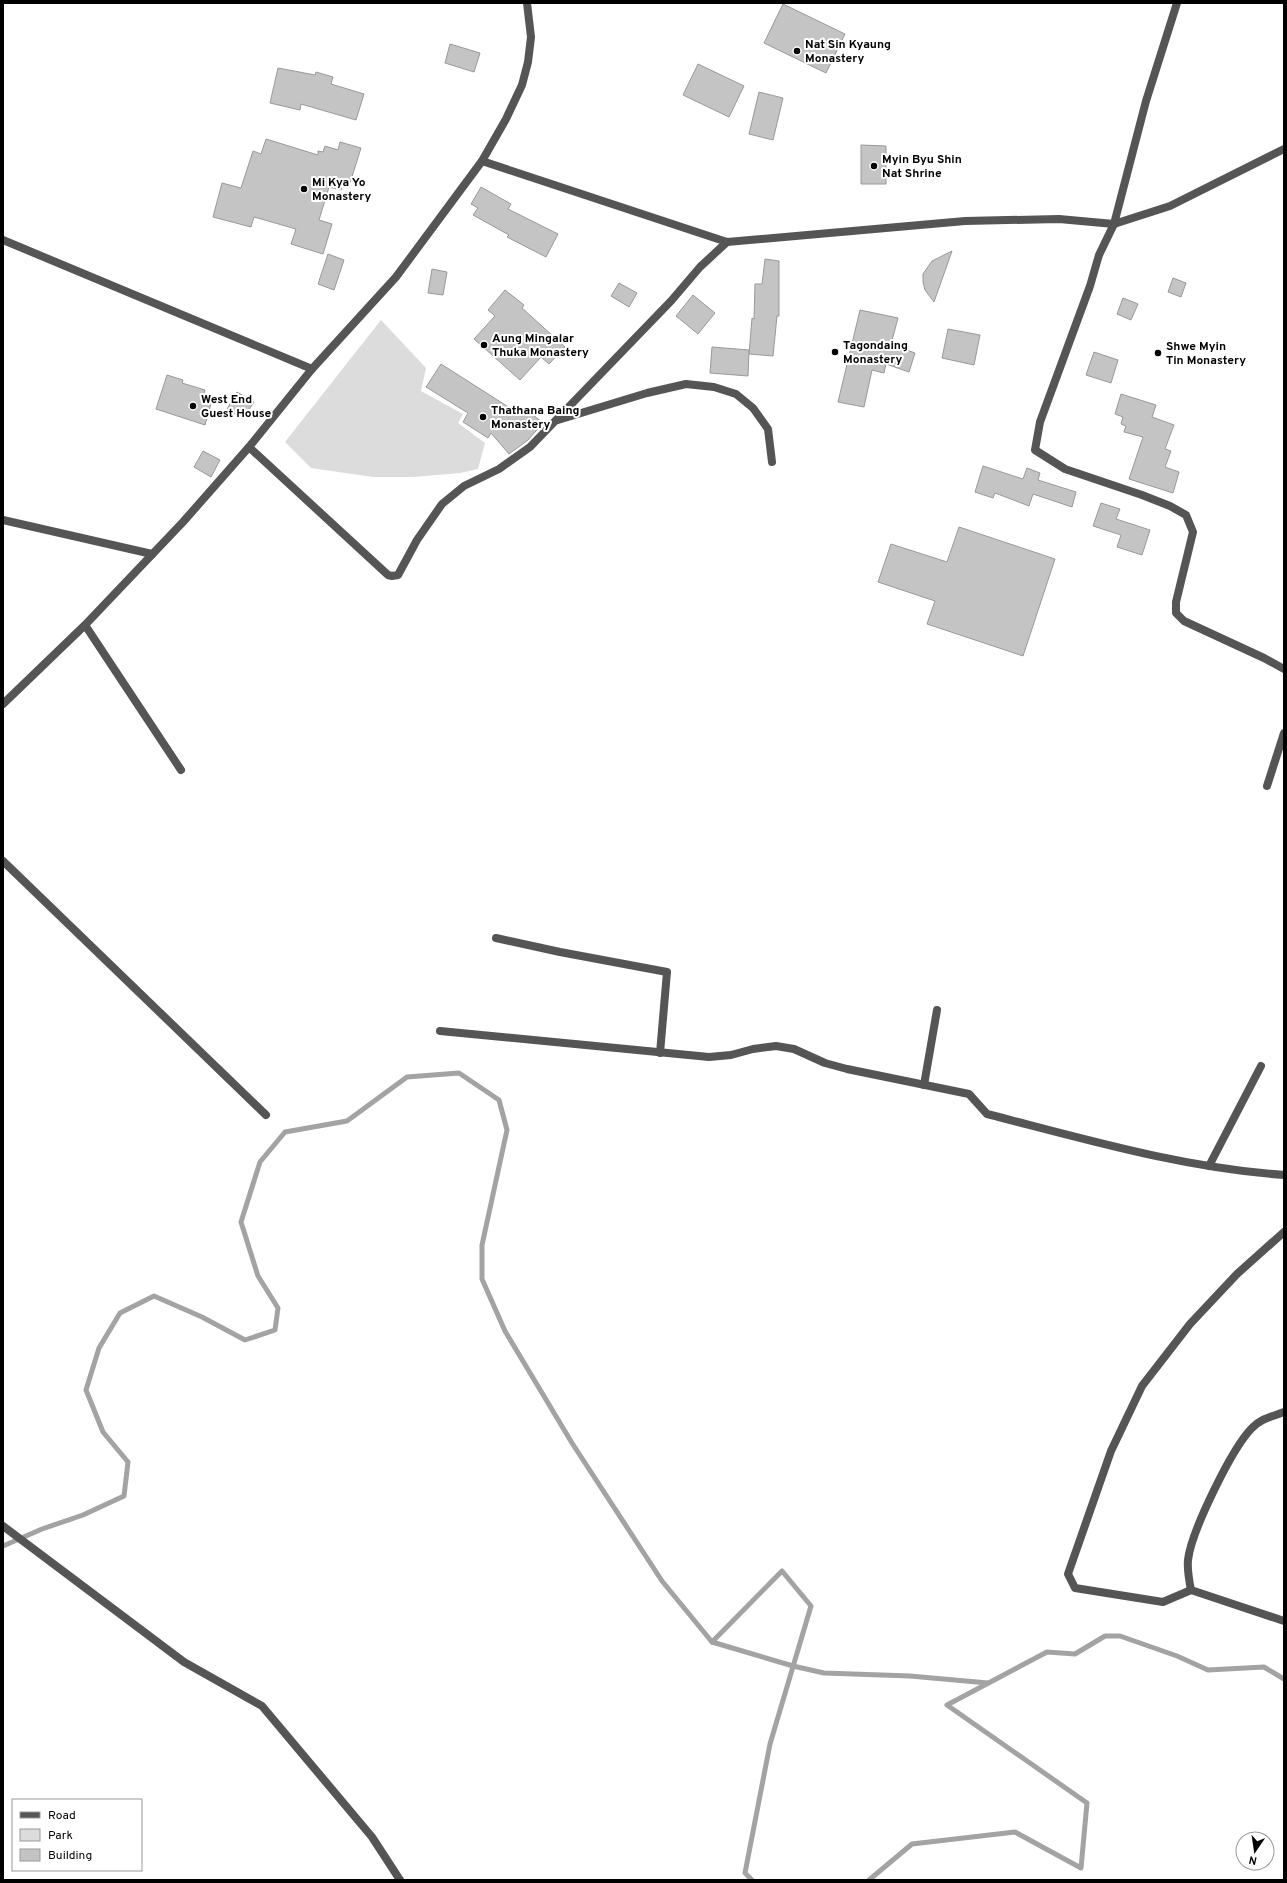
<svg xmlns="http://www.w3.org/2000/svg" width="1287" height="1883" font-family="Overpass,sans-serif">
<style>
.green{fill:#dcdcdc}
.lines{fill:none;stroke-linecap:round;stroke-linejoin:round}
.stream{stroke:#a3a3a3;stroke-width:5}
.building{fill:#c4c4c4;stroke:#999}
.service{stroke:#555;stroke-width:8}
.minor{stroke:#555;stroke-width:8}
.poi-dot{fill:#000;stroke:#fff;stroke-width:1.5}
.labels{text-anchor:middle;stroke-width:4;stroke-linejoin:round;paint-order:stroke}
.poi-label{font-size:12px;font-weight:bold;fill:#000;stroke:#fff;text-anchor:start}
</style>
<rect width="100%" height="100%" fill="#fff"/>
<polygon class="green" points="381,320 426,368 421,391 463,414 458,423 485,443 478,469 460,473 413,477 373,477 311,468 285,442"/>
<g class="lines">
<g class="stream">
<polyline points="3,1546 42,1529 83,1515 124,1496 128,1462 103,1432 86,1390 99,1348 120,1313 154,1296 202,1317 245,1340 275,1330 278,1308 258,1276 241,1222 260,1162 285,1132 347,1121 407,1077 459,1073 499,1100 507,1130 482,1245 482,1279 505,1331 572,1443 662,1581 712,1642 793,1666 824,1673 910,1676 988,1683"/>
<polyline points="712,1642 782,1571 811,1606 770,1744 745,1873 752,1880"/>
<polyline points="869,1880 912,1844 1015,1832 1081,1868 1087,1803 947,1705 1047,1652 1075,1654 1105,1636 1120,1636 1177,1656 1208,1670 1264,1667 1284,1679"/>
</g>
</g>
<g class="building">
<polygon points="783,4 845,34 826,73 764,43"/>
<polygon points="450,44 480,53 474,72 445,63"/>
<polygon points="698,64 744,86 729,117 683,95"/>
<polygon points="278,68 315,75 316,72 333,77 331,84 364,94 356,120 301,104 300,110 270,103"/>
<polygon points="759,92 783,98 773,140 749,134"/>
<polygon points="266,139 318,155 318,151 323,152 325,146 338,150 340,142 361,148 350,183 344,181 341,190 329,187 319,220 332,224 323,254 291,244 296,229 254,217 251,227 213,217 222,183 241,188 253,151 261,154"/>
<polygon points="861,145 886,146 886,184 861,184"/>
<polygon points="481,187 511,204 508,209 558,234 546,257 507,237 509,235 473,215 478,208 471,204"/>
<polygon points="952,251 934,302 925,290 923,282 923,274 932,261"/>
<polygon points="328,254 344,260 334,290 318,284"/>
<polygon points="765,259 779,261 779,316 777,316 773,356 749,354 752,318 754,319 755,284 762,284"/>
<polygon points="432,269 447,272 443,295 428,293"/>
<polygon points="1173,278 1186,283 1181,297 1168,292"/>
<polygon points="619,283 637,293 629,307 611,296"/>
<polygon points="505,290 524,305 522,308 565,347 549,364 541,357 520,380 474,339 495,316 488,310"/>
<polygon points="693,295 715,313 698,334 676,316"/>
<polygon points="1123,298 1138,304 1131,320 1117,314"/>
<polygon points="860,310 898,318 891,344 915,353 909,372 886,364 884,373 872,370 864,407 838,402"/>
<polygon points="948,329 980,335 974,365 942,358"/>
<polygon points="712,347 749,350 748,376 710,373"/>
<polygon points="1094,352 1118,360 1111,383 1086,375"/>
<polygon points="441,364 521,415 526,409 543,423 528,440 509,454 491,433 488,438 463,422 468,413 426,387"/>
<polygon points="167,375 183,380 182,383 205,390 203,397 212,400 205,425 156,409"/>
<polygon points="237,392 254,402 243,419 227,409"/>
<polygon points="1121,394 1156,405 1152,417 1174,425 1165,449 1171,451 1165,467 1179,472 1173,493 1129,479 1143,437 1124,432 1126,426 1121,424 1123,417 1115,414"/>
<polygon points="203,451 220,460 211,477 194,467"/>
<polygon points="983,466 1023,479 1027,468 1040,473 1038,480 1076,492 1072,507 1033,494 1029,506 995,493 993,498 975,492"/>
<polygon points="1101,503 1120,509 1116,519 1150,530 1142,555 1117,547 1121,535 1093,526"/>
<polygon points="959,527 1055,559 1023,656 927,624 935,601 878,582 891,544 947,562"/>
</g>
<g class="lines">
<polyline class="service" points="1114,224 1146,101 1177,3"/>
<g class="minor">
<polyline points="482,161 727,242 965,221 1059,219 1114,224 1170,206 1284,149"/>
<polyline points="1114,224 1099,255 1090,286 1040,422 1035,450 1065,469 1142,495 1170,506 1186,515 1193,532 1176,602 1176,613 1184,621 1264,658 1284,669"/>
<polyline points="3,240 312,369"/>
<polyline points="558,420 647,393 686,384 714,387 736,394 753,408 768,429 772,462"/>
<polyline points="249,447 388,575 392,576 398,575 417,540 442,504 464,486 499,469 530,447 671,301 700,267 727,242"/>
<polyline points="3,520 152,554"/>
<polyline points="85,625 181,770"/>
<polyline points="3,704 85,625 183,522 249,447 312,369 396,277 482,161 506,119 522,85 528,62 531,37 527,3"/>
<polyline points="1267,786 1284,733"/>
<polyline points="3,861 266,1115"/>
<polyline points="496,938 560,952 667,972 660,1053"/>
<path d="M440,1031L709,1057L731,1055L753,1049L776,1046L794,1049L825,1063L847,1069L969,1094L987,1114C1085,1139 1183,1168 1284,1175"/>
<polyline points="924,1085 937,1010"/>
<polyline points="1209,1166 1261,1066"/>
<polyline points="1284,1232 1237,1274 1190,1324 1142,1386 1111,1451 1068,1574 1075,1588 1163,1602 1191,1590 1284,1621"/>
<polyline points="3,1526 184,1662 262,1706 372,1837 400,1880"/>
<path d="M1191,1590C1189,1580 1187,1570 1188,1560C1191,1532 1232,1448 1252,1428C1261,1418 1272,1417 1284,1412"/>
</g>
</g>
<g class="poi-dot">
<circle cx="797" cy="51" r="4"/>
<circle cx="874" cy="166" r="4"/>
<circle cx="304" cy="189" r="4"/>
<circle cx="484" cy="345" r="4"/>
<circle cx="835" cy="352" r="4"/>
<circle cx="1158" cy="353" r="4"/>
<circle cx="193" cy="406" r="4"/>
<circle cx="483" cy="417" r="4"/>
</g>
<g class="labels">
<g class="poi-label">
<text x="805" y="48">Nat Sin Kyaung<tspan x="805" dy="14">Monastery</tspan></text>
<text x="882" y="163">Myin Byu Shin<tspan x="882" dy="14">Nat Shrine</tspan></text>
<text x="312" y="186">Mi Kya Yo<tspan x="312" dy="14">Monastery</tspan></text>
<text x="492" y="342">Aung Mingalar<tspan x="492" dy="14">Thuka Monastery</tspan></text>
<text x="843" y="349">Tagondaing<tspan x="843" dy="14">Monastery</tspan></text>
<text x="1166" y="350">Shwe Myin<tspan x="1166" dy="14">Tin Monastery</tspan></text>
<text x="201" y="403">West End<tspan x="201" dy="14">Guest House</tspan></text>
<text x="491" y="414">Thathana Baing<tspan x="491" dy="14">Monastery</tspan></text>
</g>
</g>
<rect width="1287" height="1883" fill="none" stroke="#000000" stroke-width="8"/>
<rect x="12" y="1799" width="130" height="72" fill="#ffffff" stroke="#999999"/>
<rect x="20" y="1812" width="20" height="6" fill="#555555" stroke="#999999"/>
<text x="48" y="1819" font-size="12" fill="#000000">Road</text>
<rect x="20" y="1829" width="20" height="12" fill="#dcdcdc" stroke="#999999"/>
<text x="48" y="1839" font-size="12" fill="#000000">Park</text>
<rect x="20" y="1849" width="20" height="12" fill="#c4c4c4" stroke="#999999"/>
<text x="48" y="1859" font-size="12" fill="#000000">Building</text>
<g transform="translate(1255 1851) rotate(193)"><circle r="19" fill="#ffffff" stroke="#999999"/>
<path d="M0-3L7 15L0 10L-7 15Z" fill="#000000"/>
<text y="-6" font-size="11" font-weight="bold" text-anchor="middle" fill="#000000">N</text>
</g>
</svg>
